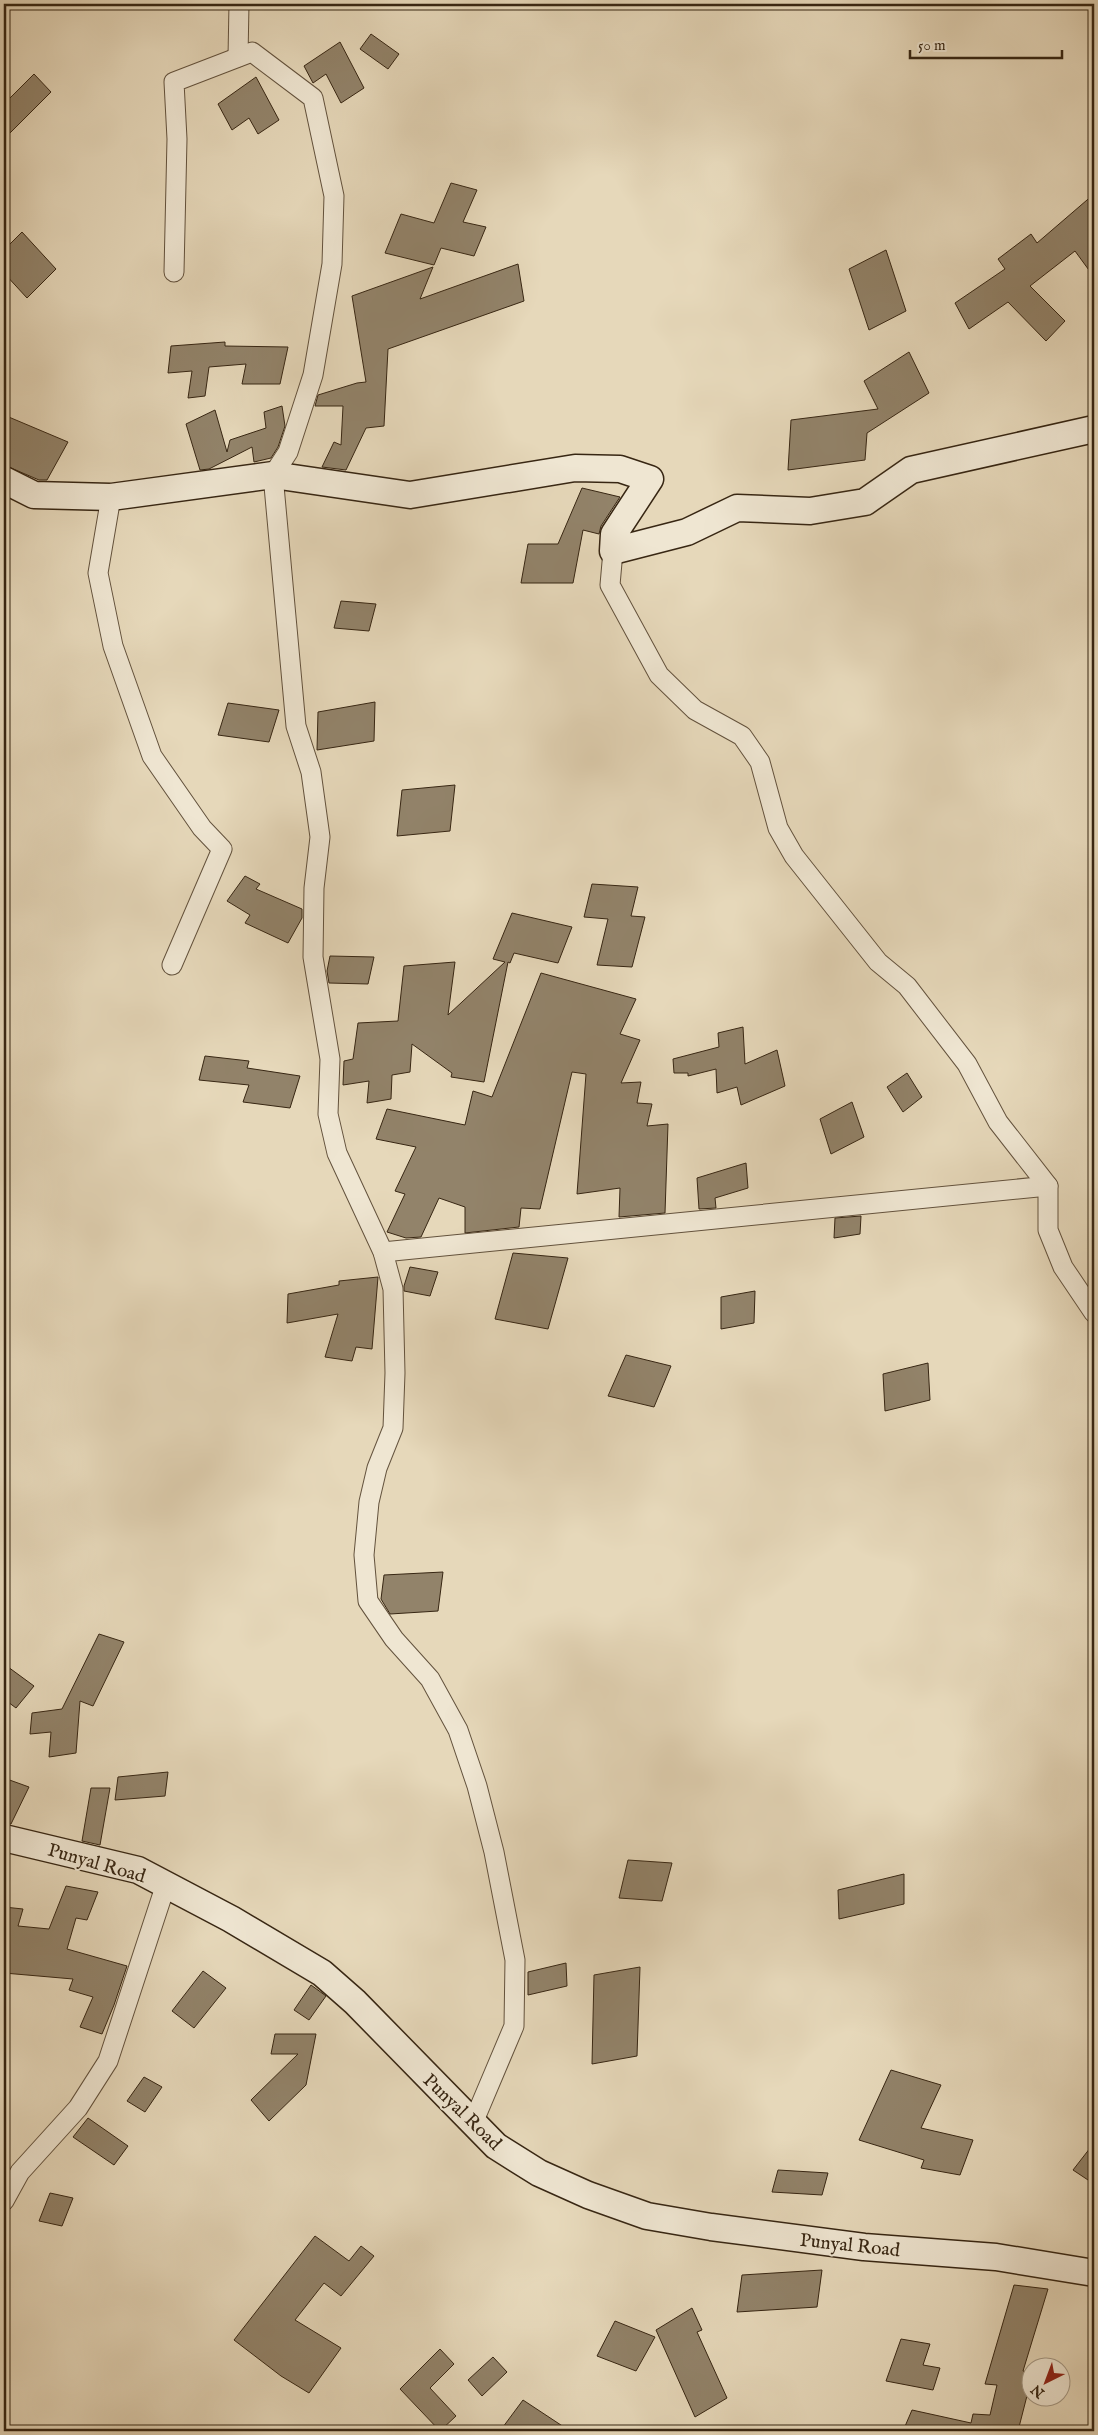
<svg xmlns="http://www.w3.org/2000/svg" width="1098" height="2435" font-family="'IM FELL English',serif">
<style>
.building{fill:#92836a;stroke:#372613}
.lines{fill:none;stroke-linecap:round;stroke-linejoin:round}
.street-casing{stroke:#63523d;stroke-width:21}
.secondary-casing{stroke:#372613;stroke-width:29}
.street{stroke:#efe6d2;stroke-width:19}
.secondary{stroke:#efe6d2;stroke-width:26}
.labels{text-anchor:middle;stroke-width:4;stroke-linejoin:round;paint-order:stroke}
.street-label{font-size:19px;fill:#372613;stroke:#efe6d2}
</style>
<rect width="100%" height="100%" fill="#e6d8ba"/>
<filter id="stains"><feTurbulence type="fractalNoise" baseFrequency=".004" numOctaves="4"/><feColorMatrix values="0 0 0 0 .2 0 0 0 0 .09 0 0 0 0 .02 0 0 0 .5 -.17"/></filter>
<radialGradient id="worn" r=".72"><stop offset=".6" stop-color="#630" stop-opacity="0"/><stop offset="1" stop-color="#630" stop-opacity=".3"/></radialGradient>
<g class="building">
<polygon points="371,34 399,54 388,69 360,49"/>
<polygon points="340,42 364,88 341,103 326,74 313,83 304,66"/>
<polygon points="34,74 51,92 4,139 4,104"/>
<polygon points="256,77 279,120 258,134 249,118 232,130 218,104"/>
<polygon points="451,183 477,190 463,222 486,227 474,256 441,248 434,265 385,253 401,214 434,223"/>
<polygon points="1094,194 1094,277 1075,251 1030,286 1065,321 1046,341 1008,302 969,329 955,303 1005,269 998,259 1031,234 1037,243"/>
<polygon points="22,232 56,269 27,298 4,273 4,250"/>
<polygon points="886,250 906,311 869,330 849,269"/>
<polygon points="518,264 524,301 388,349 384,426 366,428 346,470 322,467 334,442 341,445 343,406 315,406 318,395 357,383 366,382 352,296 433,267 420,299"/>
<polygon points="225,342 225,346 288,347 280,384 242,384 246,364 209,367 205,396 188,398 192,371 168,373 171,346"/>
<polygon points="909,352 929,393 867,433 865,460 788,470 791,420 878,409 864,381"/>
<polygon points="282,406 285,426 278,447 271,458 254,462 252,447 209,469 200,470 186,424 215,410 227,452 230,440 266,428 264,412"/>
<polygon points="4,415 68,442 47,480 39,480 4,465"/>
<polygon points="582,488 620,497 601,526 599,534 583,530 573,583 521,583 528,544 558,544"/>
<polygon points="341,601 376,604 369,631 334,628"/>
<polygon points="375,702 374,741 317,750 318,712"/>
<polygon points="228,703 279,710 269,742 218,735"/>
<polygon points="455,785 450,831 397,836 402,790"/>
<polygon points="245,876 260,884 256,889 302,909 302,918 288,943 245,923 250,915 227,901"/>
<polygon points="592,884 638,887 631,916 645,917 632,967 597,965 608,919 584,917"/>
<polygon points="512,913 572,927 558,963 514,953 510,963 508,962 484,1082 451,1077 452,1073 412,1044 410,1072 392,1075 391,1099 367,1103 369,1081 343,1085 344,1061 353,1059 358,1023 398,1021 404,966 455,962 448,1015 505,962 493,959"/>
<polygon points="330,956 374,957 368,984 329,983 327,971"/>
<polygon points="541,973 636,999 620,1034 640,1040 621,1083 641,1082 637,1103 652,1104 647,1126 668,1124 665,1213 619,1217 620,1188 577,1194 586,1074 572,1072 540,1209 521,1208 519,1227 465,1233 465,1207 439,1198 421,1237 406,1238 387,1232 405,1194 395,1191 416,1147 376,1139 387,1109 465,1125 473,1091 492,1097"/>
<polygon points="743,1027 745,1064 777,1050 785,1086 741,1105 737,1087 717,1093 716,1069 688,1076 688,1073 674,1073 673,1059 719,1047 718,1033"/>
<polygon points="205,1056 249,1061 247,1068 300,1076 290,1108 243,1102 249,1085 199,1080"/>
<polygon points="907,1073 922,1097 903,1112 887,1087"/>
<polygon points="852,1102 864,1137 831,1154 820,1119"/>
<polygon points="746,1163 748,1188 715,1198 716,1208 699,1209 697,1178"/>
<polygon points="861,1216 860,1234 834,1238 835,1218"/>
<polygon points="513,1253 568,1258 548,1329 495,1319"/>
<polygon points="410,1267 438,1272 430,1296 404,1291 404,1286"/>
<polygon points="378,1277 372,1349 356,1347 352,1361 325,1357 338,1314 287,1323 288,1294 339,1285 339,1281"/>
<polygon points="755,1291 754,1323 721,1329 721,1297"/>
<polygon points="626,1355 671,1366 654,1407 608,1396"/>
<polygon points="928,1363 930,1400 885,1411 883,1374"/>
<polygon points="443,1572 438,1611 390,1614 381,1599 384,1575"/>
<polygon points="99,1634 124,1642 93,1706 80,1701 76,1753 49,1757 51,1732 30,1734 32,1713 62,1709"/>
<polygon points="4,1664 34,1686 16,1708 4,1699"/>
<polygon points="168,1772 165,1796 115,1800 118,1777"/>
<polygon points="4,1778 29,1787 11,1824 4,1823"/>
<polygon points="91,1788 110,1788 100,1845 82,1841"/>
<polygon points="628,1860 672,1863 662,1901 619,1898"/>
<polygon points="904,1874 904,1904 839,1919 838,1890"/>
<polygon points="66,1886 98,1892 87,1920 76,1918 67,1949 127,1966 114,2005 102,2034 80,2027 93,1997 69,1990 73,1979 4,1973 4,1907 23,1909 18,1926 49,1929"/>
<polygon points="566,1963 567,1986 528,1995 528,1972"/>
<polygon points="640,1967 637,2056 592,2064 594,1975"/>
<polygon points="203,1971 226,1988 194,2028 172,2011"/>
<polygon points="311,1985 326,1996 309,2020 294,2010"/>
<polygon points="275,2034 316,2034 306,2085 269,2121 251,2100 298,2054 271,2054"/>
<polygon points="891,2070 941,2085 921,2128 973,2140 960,2175 921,2168 924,2160 859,2140"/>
<polygon points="144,2077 162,2087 145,2112 127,2101"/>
<polygon points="88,2118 128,2146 114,2165 73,2137"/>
<polygon points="1094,2143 1094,2184 1073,2170"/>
<polygon points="778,2170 828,2173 822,2195 772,2192"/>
<polygon points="50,2193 73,2198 62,2226 39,2221"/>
<polygon points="315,2236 349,2261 361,2246 374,2256 341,2296 324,2283 295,2320 341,2348 309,2393 281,2376 234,2340"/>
<polygon points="822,2270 817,2307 737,2312 742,2275"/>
<polygon points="1014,2285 1048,2289 1023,2371 1030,2372 1030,2384 1018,2431 903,2431 912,2410 971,2423 973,2414 990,2415 997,2385 985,2384"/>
<polygon points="692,2308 702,2330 697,2332 727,2398 695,2417 656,2330"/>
<polygon points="615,2321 655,2337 636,2371 597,2356"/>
<polygon points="901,2339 930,2344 923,2365 940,2368 933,2390 886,2381"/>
<polygon points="440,2349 454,2364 430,2388 456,2416 440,2431 400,2389"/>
<polygon points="493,2357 507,2372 482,2396 468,2380"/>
<polygon points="523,2400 570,2431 500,2431"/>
</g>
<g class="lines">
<defs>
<g id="street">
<polyline points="238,57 239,4"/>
<polyline points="174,272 177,139 174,82 252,52 313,98 334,196 332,264 313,375 288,452 273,475 296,726 311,772 320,837 314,888 313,957 330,1059 328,1114 337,1153 383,1252 393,1289 395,1373 393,1428 377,1468 369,1502 364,1555 368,1601 394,1639 430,1679 458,1730 477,1786 494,1852 515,1960 514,2026 473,2123"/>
<polyline points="111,497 98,573 113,646 152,756 202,828 222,849 172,965"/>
<polyline points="613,551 610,585 659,675 695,710 742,736 760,762 778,828 794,856 878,962 907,986 967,1064 998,1122 1048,1186 1048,1230 1063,1267 1094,1313"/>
<polyline points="383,1252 1048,1186"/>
<polyline points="4,2201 20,2172 78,2108 108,2061 166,1884"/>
</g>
<g id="secondary">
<polyline points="4,480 34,495 111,497 273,475 410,495 575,468 620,469 650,479 614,534 613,551 687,532 737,508 810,511 865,502 911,470 1094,429"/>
<polyline points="4,1838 138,1870 231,1919 322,1973 355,2002 496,2146 539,2173 588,2195 647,2216 711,2227 864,2247 996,2257 1094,2273"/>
</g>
</defs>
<use href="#street" class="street-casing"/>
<use href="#secondary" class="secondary-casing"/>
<use href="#street" class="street"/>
<use href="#secondary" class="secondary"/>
</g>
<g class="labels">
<g class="street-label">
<text transform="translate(97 1862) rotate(16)" y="7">Punyal Road</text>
<text transform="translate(463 2111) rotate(44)" y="7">Punyal Road</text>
<text transform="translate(850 2244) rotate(6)" y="7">Punyal Road</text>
</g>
</g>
<rect width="1098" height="2435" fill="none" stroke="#e6d8ba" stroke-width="20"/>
<rect x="5" y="5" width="1088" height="2425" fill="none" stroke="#372613" stroke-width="2.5"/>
<rect x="10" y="10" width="1078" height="2415" fill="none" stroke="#372613"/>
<g transform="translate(1046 2382) rotate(222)"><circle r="24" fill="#efe6d2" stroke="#a59986"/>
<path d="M0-4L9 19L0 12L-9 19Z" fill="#8f2418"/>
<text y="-8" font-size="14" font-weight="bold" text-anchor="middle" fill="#372613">N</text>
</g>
<path d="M910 50v8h152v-8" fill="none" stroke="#372613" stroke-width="2.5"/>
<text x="918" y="50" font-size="15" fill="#372613" stroke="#efe6d2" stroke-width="4" paint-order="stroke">50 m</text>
<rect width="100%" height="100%" filter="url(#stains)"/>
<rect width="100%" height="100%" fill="url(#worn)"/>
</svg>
